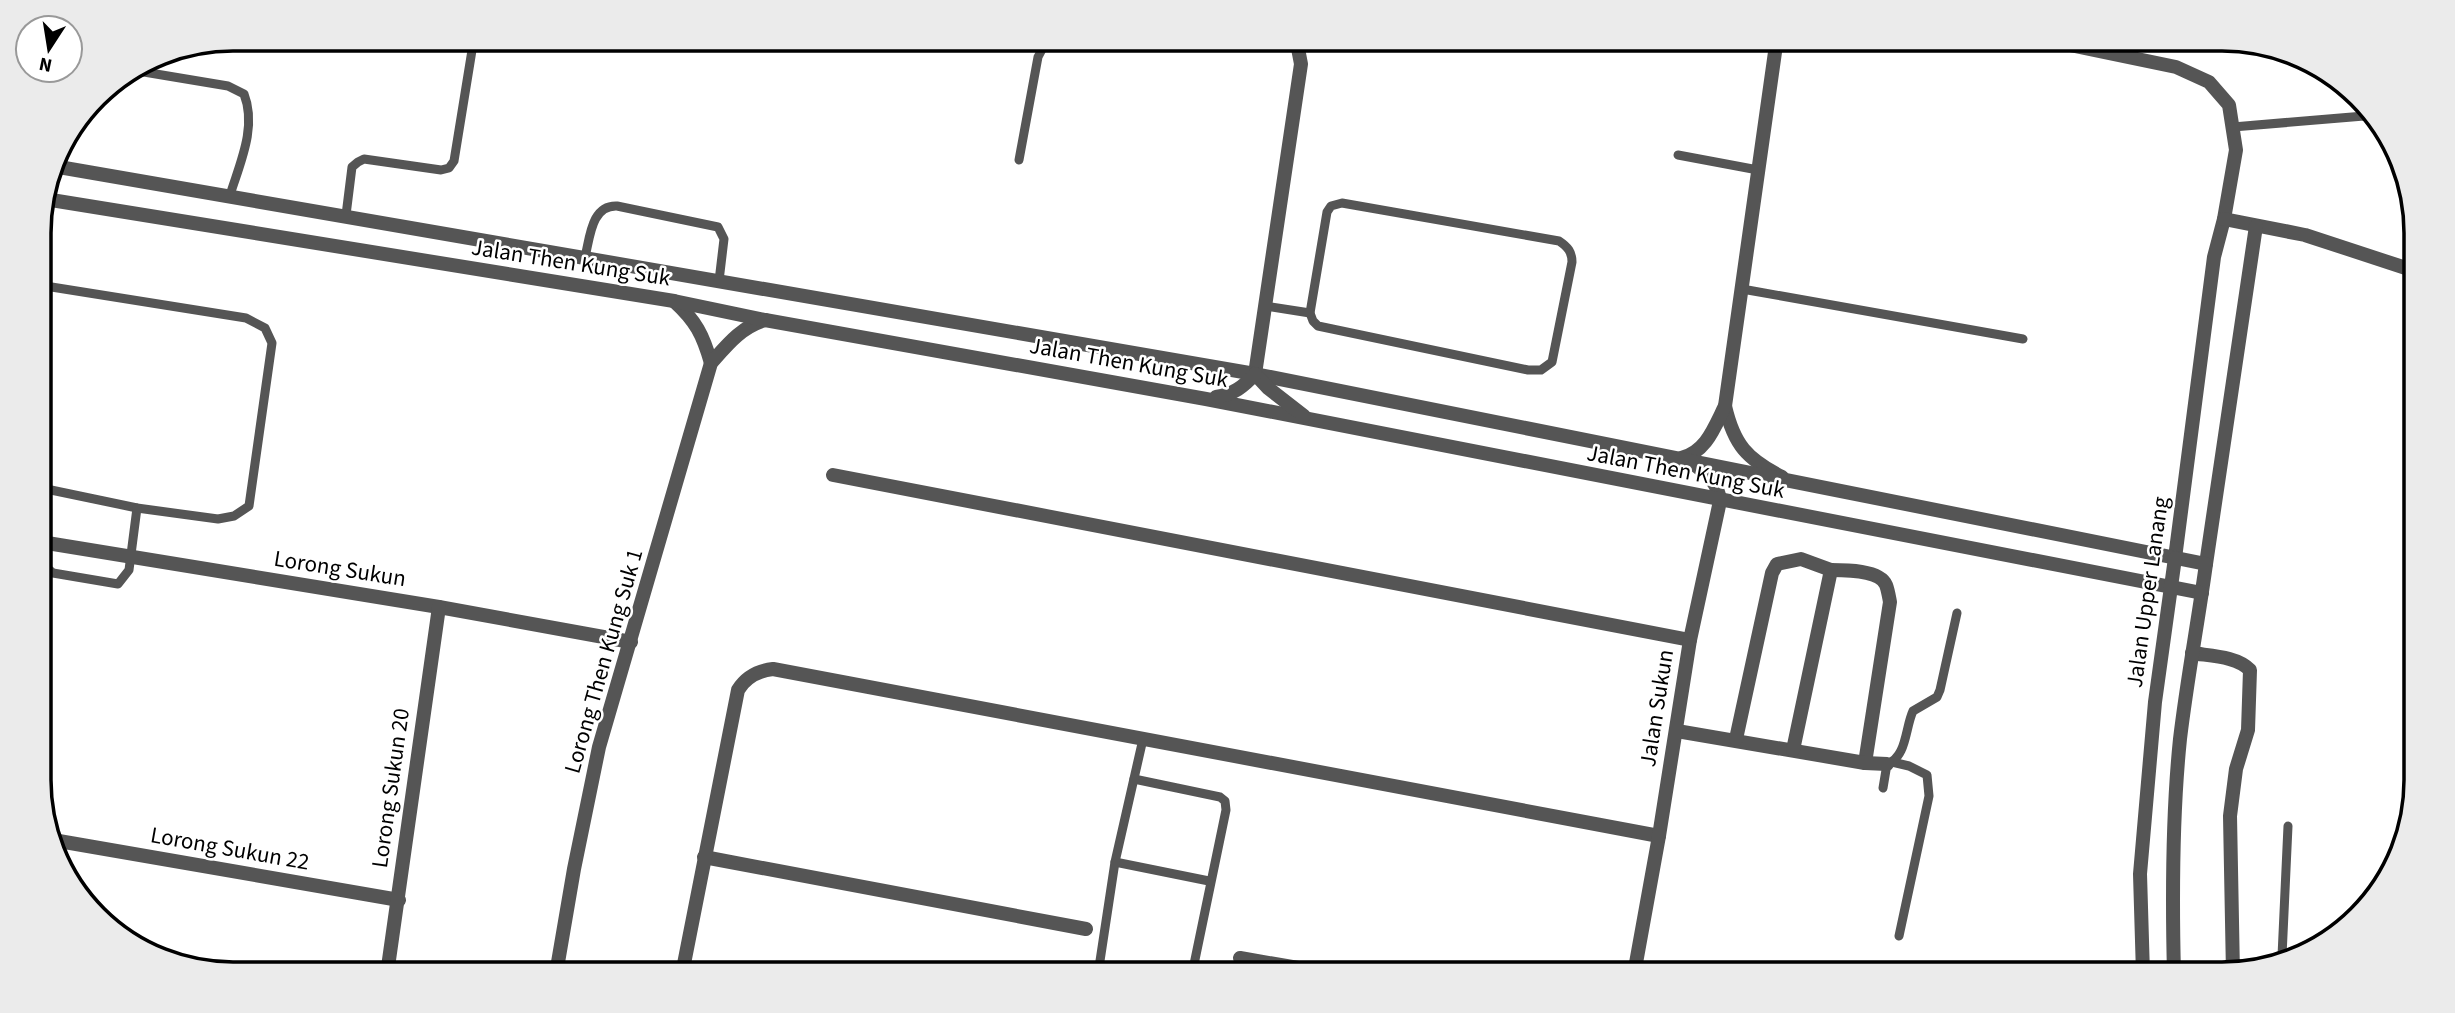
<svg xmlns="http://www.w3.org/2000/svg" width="2455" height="1013" font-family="'Source Sans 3',sans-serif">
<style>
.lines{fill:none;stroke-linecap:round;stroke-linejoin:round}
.service{stroke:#555;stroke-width:9}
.minor{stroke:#555;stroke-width:14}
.tertiary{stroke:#555;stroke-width:14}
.labels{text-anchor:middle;stroke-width:5;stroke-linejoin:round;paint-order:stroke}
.street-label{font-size:23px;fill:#000;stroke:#fff}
.rim{fill:none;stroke:#000;stroke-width:3.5}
</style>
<rect width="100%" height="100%" fill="#fff"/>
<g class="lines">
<g class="service">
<path d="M132,70L228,86L244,94C257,127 240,163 230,195"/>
<polyline points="2364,116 2368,105"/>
<polyline points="2233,127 2364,116 2374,118"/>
<polyline points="1678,155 1758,170"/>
<polyline points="1019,160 1038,57 1048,38"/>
<path d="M1342,203L1559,241C1568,247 1572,252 1572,262L1552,362L1541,370H1528L1318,326L1313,321L1310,313L1327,212L1331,206Z"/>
<polyline points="346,215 352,167 358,162 364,159 441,170 449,168 454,161 474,38"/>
<polyline points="39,243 46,199"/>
<path d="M585,257C590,238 591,205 617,206L718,227L724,239L719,281"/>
<polyline points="39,285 246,318 265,328 272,343 249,506 234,516 218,519 137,508 51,490 43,490 40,492"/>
<polyline points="1742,289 2023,339"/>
<polyline points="1265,306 1310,313"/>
<polyline points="41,563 53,573 118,584 129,570 137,508"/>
<polyline points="1892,762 1909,766 1927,775 1929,796 1899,936"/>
<polyline points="1134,779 1220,797 1225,801 1226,810 1192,974"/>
<path d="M1883,788L1887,764C1907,757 1905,728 1913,711L1937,697L1940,690L1957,613"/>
<polyline points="1115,862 1209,881"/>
<polyline points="2282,956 2288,826"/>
<polyline points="1098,974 1115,862 1143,739"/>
</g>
<g class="minor">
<polyline points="2018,38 2070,45 2176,67 2209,82 2229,105 2236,150 2224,219 2214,257 2175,558"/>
<polyline points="2224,219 2305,235 2415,271"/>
<path d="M674,301C696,321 703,335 711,363"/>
<polyline points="1255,374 1301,64 1296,38"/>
<path d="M1725,406C1734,445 1747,459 1782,477"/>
<path d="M1681,458C1706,452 1714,428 1725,406L1777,38"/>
<polyline points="833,475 1690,640"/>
<polyline points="41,542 439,607 631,642"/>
<polyline points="2206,564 2256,226"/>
<path d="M1831,570C1845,570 1880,570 1886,585C1888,590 1889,597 1890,602L1865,763"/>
<path d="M2192,653C2210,656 2237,656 2250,670L2248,730L2236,769L2230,816L2233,974"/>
<polyline points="1677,731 1865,763 1887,764"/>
<polyline points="1736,739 1772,573 1777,564 1801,559 1831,570 1793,750"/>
<polyline points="53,840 399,900"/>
<polyline points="704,857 1086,929"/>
<polyline points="1240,958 1333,974"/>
<polyline points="387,974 439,607"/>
<path d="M556,974L574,869L599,747L711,363C727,345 741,327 765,320"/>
<path d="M682,974L738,690C746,677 757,671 773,669L1659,836"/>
<path d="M1634,974L1659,836L1690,640L1720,501C1718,481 1705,473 1690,461"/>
</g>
<g class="tertiary">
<path d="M53,166L1255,374L2206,564C2198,622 2187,680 2180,739C2172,817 2172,896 2174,974"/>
<polyline points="45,199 674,301 765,320 1206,399 2202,593"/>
<polyline points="1255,374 1268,388 1304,416"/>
<path d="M1216,397C1234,394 1243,387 1255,374"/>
<polyline points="2143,974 2140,874 2155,702 2175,558"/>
</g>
</g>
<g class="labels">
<g class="street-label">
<text transform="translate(571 262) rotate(9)" y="8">Jalan Then Kung Suk</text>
<text transform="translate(1129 362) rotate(10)" y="8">Jalan Then Kung Suk</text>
<text transform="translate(1686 471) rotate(11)" y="8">Jalan Then Kung Suk</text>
<text transform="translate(340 568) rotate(9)" y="8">Lorong Sukun</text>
<text transform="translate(2147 592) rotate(-82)" y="8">Jalan Upper Lanang</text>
<text transform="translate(603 661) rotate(-74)" y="8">Lorong Then Kung Suk 1</text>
<text transform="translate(1656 708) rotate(-81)" y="8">Jalan Sukun</text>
<text transform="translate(390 788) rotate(-82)" y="8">Lorong Sukun 20</text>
<text transform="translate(230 848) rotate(10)" y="8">Lorong Sukun 22</text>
</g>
</g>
<path d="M0 0H2455V1013H0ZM233 51H2222A182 182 0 0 1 2404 233V780A182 182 0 0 1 2222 962H233A182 182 0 0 1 51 780V233A182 182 0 0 1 233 51Z" fill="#ebebeb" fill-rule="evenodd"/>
<path class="rim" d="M233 51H2222A182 182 0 0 1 2404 233V780A182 182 0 0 1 2222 962H233A182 182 0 0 1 51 780V233A182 182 0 0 1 233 51Z"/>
<g transform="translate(49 49) rotate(192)"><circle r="33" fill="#ffffff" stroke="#999999" stroke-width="2"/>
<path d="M0-5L12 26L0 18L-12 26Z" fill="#000000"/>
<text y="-10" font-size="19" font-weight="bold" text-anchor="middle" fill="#000000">N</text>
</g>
</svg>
